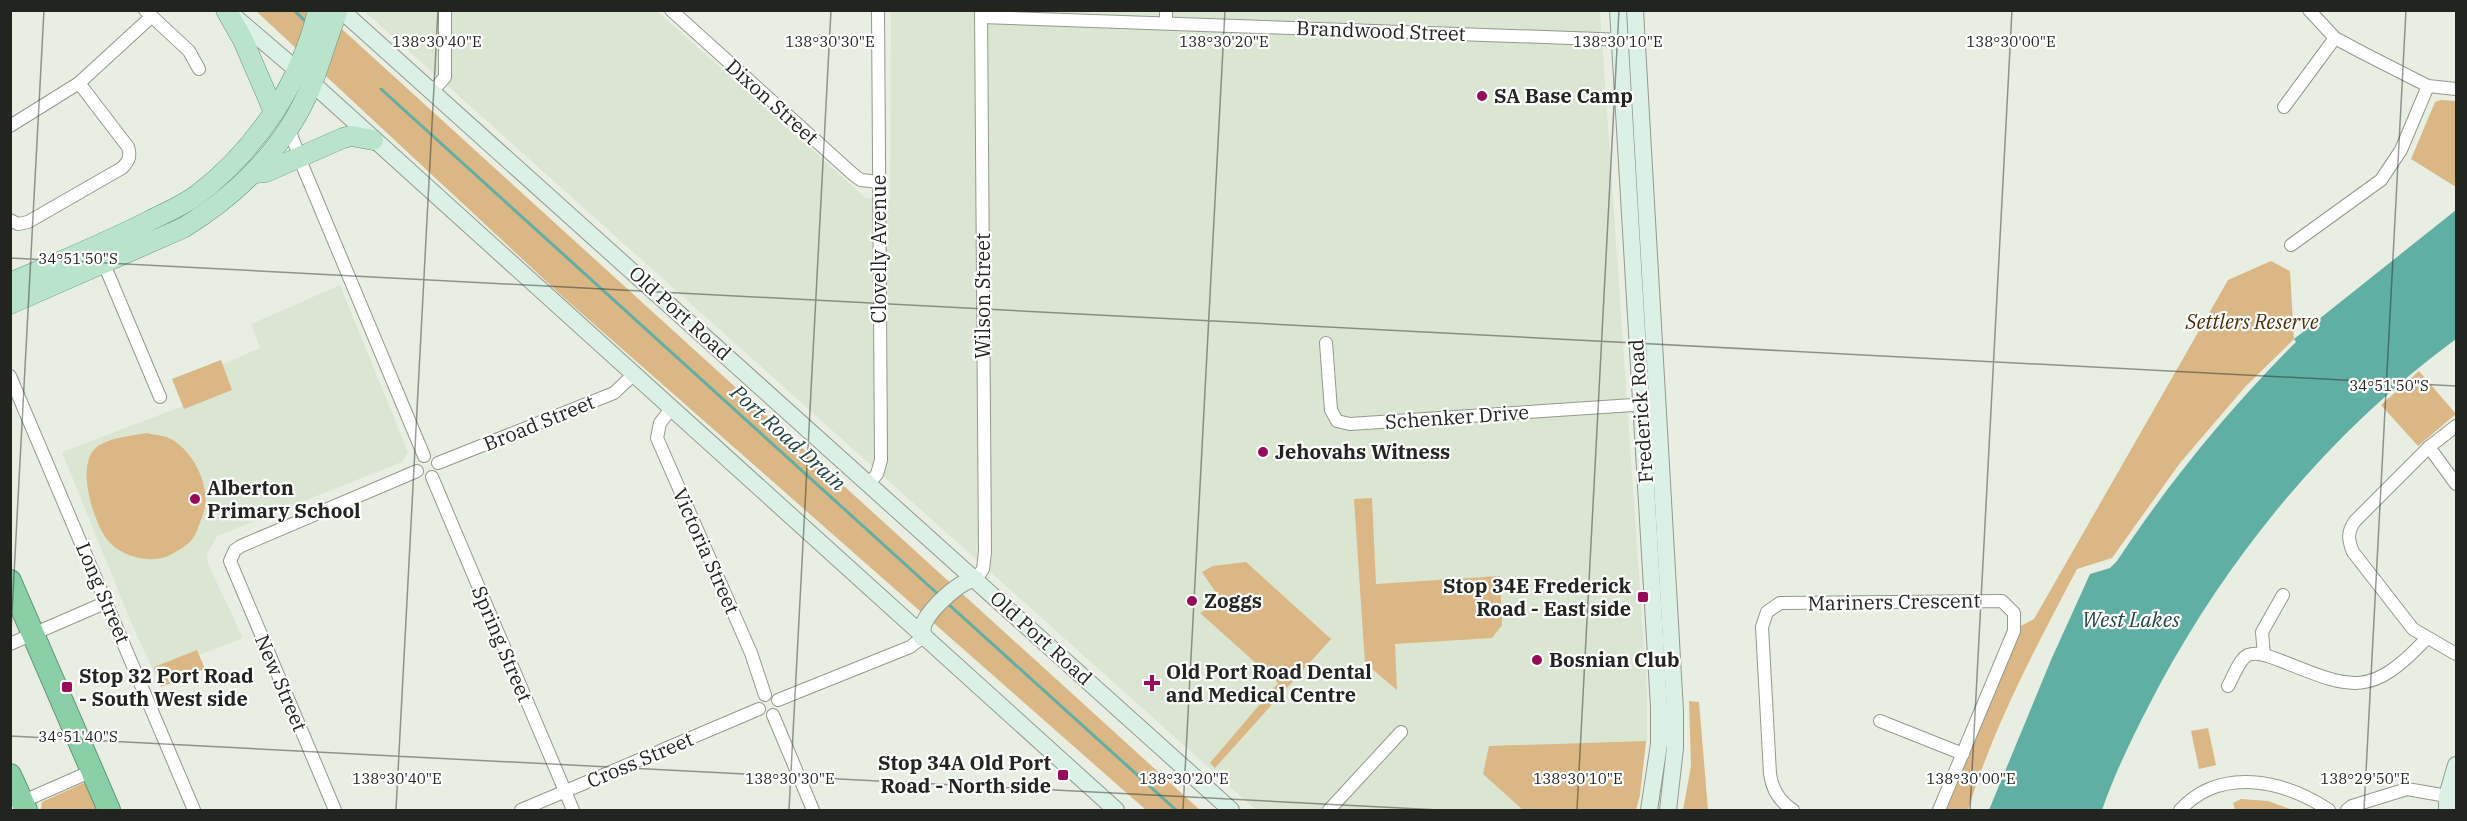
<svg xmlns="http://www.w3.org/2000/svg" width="2467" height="821" font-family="'IBM Plex Serif',serif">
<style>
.built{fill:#dbe6d2}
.green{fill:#dab784}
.water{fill:#60afa5}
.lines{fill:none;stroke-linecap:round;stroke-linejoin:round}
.stream{stroke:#60afa5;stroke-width:3}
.street-casing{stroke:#939a8d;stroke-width:14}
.secondary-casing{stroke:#939a8d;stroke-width:18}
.primary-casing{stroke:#659477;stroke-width:21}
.highway-casing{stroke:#659477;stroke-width:24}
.street{stroke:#fff;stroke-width:12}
.secondary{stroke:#dcf1e5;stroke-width:16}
.primary{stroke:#b9e3ca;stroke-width:20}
.highway{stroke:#8ad0a7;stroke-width:22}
.ticks{fill:none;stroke:#21241f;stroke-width:1.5;stroke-opacity:0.45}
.poi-dot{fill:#9b0a59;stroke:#fff;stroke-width:2}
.labels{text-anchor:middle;stroke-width:4.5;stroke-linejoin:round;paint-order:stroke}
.street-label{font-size:20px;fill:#21241f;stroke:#fff}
.poi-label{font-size:20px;font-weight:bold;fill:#21241f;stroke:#fff;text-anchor:start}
.park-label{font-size:20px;font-style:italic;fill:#472f02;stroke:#fff}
.water-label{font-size:21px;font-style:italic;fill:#1f4540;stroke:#fff}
.ticks-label{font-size:15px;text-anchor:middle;fill:#21241f;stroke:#fff;stroke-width:4.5;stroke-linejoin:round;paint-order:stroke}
</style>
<rect width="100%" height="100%" fill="#e8efe2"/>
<g class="built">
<polygon points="364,11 657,11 866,198 890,200 891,11 1600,11 1647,689 1647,740 1636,810 1256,810"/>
<polygon points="340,285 408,452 402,462 217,536 207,554 208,564 243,638 199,655 205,669 161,687 130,620 62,452 183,406 172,379 221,360 223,364 260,348 251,324"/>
</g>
<g class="green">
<polygon points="256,11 322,11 1200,810 1146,810 562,296"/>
<polygon points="2441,100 2456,101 2456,187 2411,159 2435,102"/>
<path d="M2271,261L2290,271L2294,339L2245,387L2180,463L2112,558L2077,569C2036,647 1994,725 1968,810H1945L2021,626L2034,619L2228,280Z"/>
<polygon points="221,360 232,390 184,409 172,379"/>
<polygon points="2419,371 2456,414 2418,446 2381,405"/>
<path d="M147,433C154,435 163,435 169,438C192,449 209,483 205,507C203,516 199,525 196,533C192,543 181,549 172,554C152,566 116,556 104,535C92,515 75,462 98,446C112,437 132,436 147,433Z"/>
<polygon points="1372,498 1376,584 1500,576 1502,625 1492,638 1395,644 1397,690 1365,663 1354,499"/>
<polygon points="1246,562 1331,639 1215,768 1210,763 1278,683 1200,613 1221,600 1202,572 1213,566"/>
<polygon points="197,650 205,669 161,687 154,667"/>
<polygon points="1689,701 1699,702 1708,810 1683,810 1691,766"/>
<polygon points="2208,728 2216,765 2199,769 2191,731"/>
<polygon points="1646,741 1640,795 1636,810 1523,810 1483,774 1489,746"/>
<polygon points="86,782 98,810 41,810 42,802"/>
<polygon points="2241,799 2268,801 2293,810 2235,810 2233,803"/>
</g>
<path class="water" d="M2456,210V339C2332,430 2232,551 2159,686C2138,726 2117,767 2102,810H1989L2051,660L2090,574L2110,568L2117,561C2170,481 2228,410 2296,342L2294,339Z"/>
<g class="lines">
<g class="stream">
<polyline points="294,10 305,21"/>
<polyline points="381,89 939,595"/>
<polyline points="946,602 1176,810"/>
</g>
<defs>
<g id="street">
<polyline points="145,10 189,51 199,69"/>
<polyline points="671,10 855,176 861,180 879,182"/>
<polyline points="1166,10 1166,23"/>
<polyline points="2309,10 2335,38 2363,53 2428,86 2456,89"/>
<polyline points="981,17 1626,40"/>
<polyline points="432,92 445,77 445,10"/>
<polyline points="2284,107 2335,38"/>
<polyline points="10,126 79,83 151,17"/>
<path d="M290,126C290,142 301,152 303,167L424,456"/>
<path d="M10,220L18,224L28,222L122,168C129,161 131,156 128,147L79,83"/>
<polyline points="2291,245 2381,180 2401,150 2428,86"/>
<polyline points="101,257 160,397"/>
<polyline points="1326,343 1331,410 1337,421 1350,424 1648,404"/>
<polyline points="10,376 194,810"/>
<polyline points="671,409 660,423 657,438 751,653 765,695"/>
<path d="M2456,426L2429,447L2355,521C2347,532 2348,540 2353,552L2413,629L2456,654"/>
<polyline points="2429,447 2456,484"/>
<polyline points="438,463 614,393 633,375"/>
<polyline points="432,477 573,810"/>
<polyline points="869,484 877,474 881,460 878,10"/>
<polyline points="976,579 983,569 985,552 981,10"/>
<polyline points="10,644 107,602"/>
<polyline points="2264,655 2262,632 2283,595"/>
<path d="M2228,686C2233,678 2239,659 2248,655C2258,651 2270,657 2279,660C2350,688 2369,700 2426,639"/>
<polyline points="778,700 910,647 922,638"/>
<polyline points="773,715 813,810"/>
<polyline points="1880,721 1963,754"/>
<polyline points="10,807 92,771"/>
<polyline points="335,810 230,561 235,550 241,546 417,471"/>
<polyline points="521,810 759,709"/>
<polyline points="1329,810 1401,732"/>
<path d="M1793,810C1780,802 1772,789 1770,774L1762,627L1767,612L1780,603L2002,601L2014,613V631L1939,810"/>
<path d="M2180,810C2221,766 2283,780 2329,810"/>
<polyline points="2347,810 2352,806 2407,789 2447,796"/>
</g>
<g id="secondary">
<polyline points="341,10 1231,810"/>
<polyline points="1618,10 1659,707 1659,744 1649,810"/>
<polyline points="1635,10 1675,711 1675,748 1668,810"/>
<polyline points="229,12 312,83 1116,810"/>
<path d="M922,638C923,633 922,627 924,623C931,608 960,580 976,579"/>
<polyline points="2447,810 2447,796 2456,765"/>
</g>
<g id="primary">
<polyline points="226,10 243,40 274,112"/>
<polyline points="255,173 266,172 343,138 351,136 373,140"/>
<path d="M10,283C57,263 104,244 149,221C165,213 182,206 197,195C256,150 301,83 318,10"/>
<path d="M10,304L183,228C240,193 286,147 312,84C321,60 328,35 338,10"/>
</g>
<g id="highway">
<polyline points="10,581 109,810"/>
<polyline points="10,775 26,810"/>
</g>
</defs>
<use href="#street" class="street-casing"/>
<use href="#secondary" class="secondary-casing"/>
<use href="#primary" class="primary-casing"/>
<use href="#highway" class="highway-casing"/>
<use href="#street" class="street"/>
<use href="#secondary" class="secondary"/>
<use href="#primary" class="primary"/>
<use href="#highway" class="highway"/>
</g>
<path class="ticks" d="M10,258L2456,386M10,650L44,10M10,736L1439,810M396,810L438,10M789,810L831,10M1183,810L1225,10M1577,810L1619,10M1970,810L2012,10M2364,810L2406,10"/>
<g class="poi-dot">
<circle cx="1482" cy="96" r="6"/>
<circle cx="1263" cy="452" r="6"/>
<circle cx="195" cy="499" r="6"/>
<rect x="1637" y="591" width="12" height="12" rx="3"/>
<circle cx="1192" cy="601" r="6"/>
<circle cx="1537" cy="660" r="6"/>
<path d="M1149 674h6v6h6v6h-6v6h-6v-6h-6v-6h6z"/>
<rect x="61" y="681" width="12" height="12" rx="3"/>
<rect x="1057" y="769" width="12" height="12" rx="3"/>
</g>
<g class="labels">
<g class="street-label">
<text transform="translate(1381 31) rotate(2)" y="7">Brandwood Street</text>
<text transform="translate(772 102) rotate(42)" y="7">Dixon Street</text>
<text transform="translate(879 249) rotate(-90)" y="7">Clovelly Avenue</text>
<text transform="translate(983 296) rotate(-90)" y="7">Wilson Street</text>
<text transform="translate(680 313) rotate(42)" y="7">Old Port Road</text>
<text transform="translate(1641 411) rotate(-94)" y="7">Frederick Road</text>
<text transform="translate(1457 417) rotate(-4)" y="7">Schenker Drive</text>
<text transform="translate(539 423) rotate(-22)" y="7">Broad Street</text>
<text transform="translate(706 551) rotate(66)" y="7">Victoria Street</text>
<text transform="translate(103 593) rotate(67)" y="7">Long Street</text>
<text transform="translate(1894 602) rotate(-1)" y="7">Mariners Crescent</text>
<text transform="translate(1041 638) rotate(42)" y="7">Old Port Road</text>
<text transform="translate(502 644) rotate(67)" y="7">Spring Street</text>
<text transform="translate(281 683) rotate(67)" y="7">New Street</text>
<text transform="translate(640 760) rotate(-23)" y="7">Cross Street</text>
</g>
<g class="poi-label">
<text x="1494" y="103">SA Base Camp</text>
<text x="1275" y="459">Jehovahs Witness</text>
<text x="207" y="495">Alberton<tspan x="207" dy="23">Primary School</tspan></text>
<text x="1631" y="593" text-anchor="end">Stop 34E Frederick<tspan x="1631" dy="23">Road - East side</tspan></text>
<text x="1204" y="608">Zoggs</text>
<text x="1549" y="667">Bosnian Club</text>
<text x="1166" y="679">Old Port Road Dental<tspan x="1166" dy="23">and Medical Centre</tspan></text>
<text x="79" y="683">Stop 32 Port Road<tspan x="79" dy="23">- South West side</tspan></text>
<text x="1051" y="770" text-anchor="end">Stop 34A Old Port<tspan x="1051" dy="23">Road - North side</tspan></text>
</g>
<g class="park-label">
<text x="2252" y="329">Settlers Reserve</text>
</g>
<g class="water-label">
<text transform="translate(788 438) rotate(42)" y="7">Port Road Drain</text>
<text x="2131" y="627">West Lakes</text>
</g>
</g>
<g class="ticks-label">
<text x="437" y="47">138°30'40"E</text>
<text x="830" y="47">138°30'30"E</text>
<text x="1224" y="47">138°30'20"E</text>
<text x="1618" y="47">138°30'10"E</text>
<text x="2011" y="47">138°30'00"E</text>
<text x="78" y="264">34°51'50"S</text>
<text x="2389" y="391">34°51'50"S</text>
<text x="78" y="742">34°51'40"S</text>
<text x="397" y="784">138°30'40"E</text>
<text x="790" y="784">138°30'30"E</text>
<text x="1184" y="784">138°30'20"E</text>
<text x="1578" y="784">138°30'10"E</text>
<text x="1971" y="784">138°30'00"E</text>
<text x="2365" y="784">138°29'50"E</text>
</g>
<rect width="2467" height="821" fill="none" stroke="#21241f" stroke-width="24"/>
</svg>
